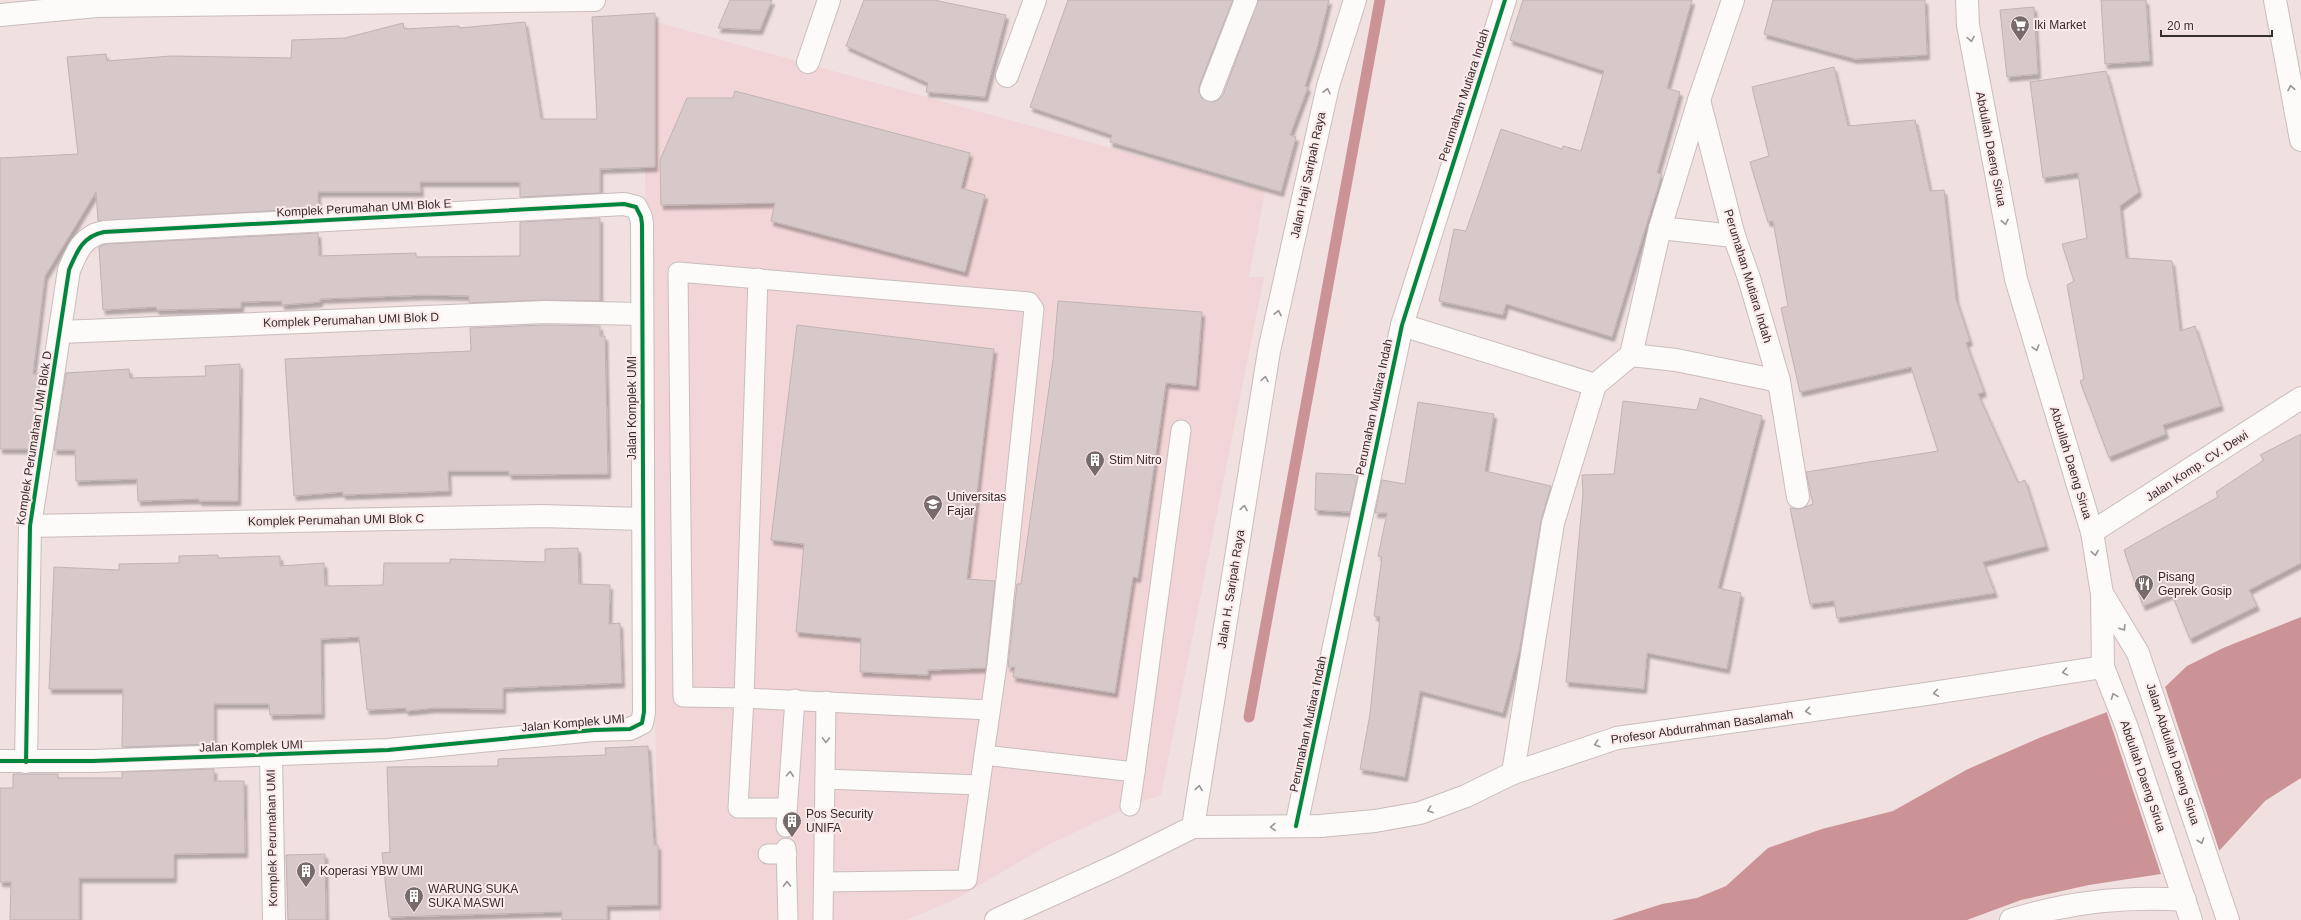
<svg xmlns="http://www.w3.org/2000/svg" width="2301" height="920" font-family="Helvetica,sans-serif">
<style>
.built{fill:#f2d5d6}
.water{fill:#cc9396}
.pier{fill:#f1e0e0}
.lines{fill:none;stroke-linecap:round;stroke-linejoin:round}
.stream{stroke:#cc9396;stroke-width:11}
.building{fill:#d7c9c9;stroke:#c0b3b3;filter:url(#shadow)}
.lane-casing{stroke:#cabdbd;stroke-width:21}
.street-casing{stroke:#cabdbd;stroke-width:24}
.secondary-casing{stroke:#cabdbd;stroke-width:24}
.lane{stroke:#fdfafa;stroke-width:19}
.street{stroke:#fdfafa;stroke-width:22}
.secondary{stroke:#fdfafa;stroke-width:22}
.cycleway-casing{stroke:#fceaeb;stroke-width:6}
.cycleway{stroke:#00873e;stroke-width:4}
.oneway{stroke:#9a9393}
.labels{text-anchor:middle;stroke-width:4;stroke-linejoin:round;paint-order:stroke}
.poi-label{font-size:12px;fill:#372c2c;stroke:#fceaeb;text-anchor:start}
.street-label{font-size:12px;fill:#372c2c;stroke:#fceaeb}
</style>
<defs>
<filter id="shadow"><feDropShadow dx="2.5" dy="4.5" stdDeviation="1" flood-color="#0004"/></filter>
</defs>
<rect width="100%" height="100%" fill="#f1e0e0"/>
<polygon class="built" points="642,18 1265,191 1249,277 1264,277 1161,795 1130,806 1048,845 956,899 906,920 659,920"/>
<g class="water">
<polygon points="2301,617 2301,778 2265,801 2219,851 2165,687 2187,666 2223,648"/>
<polygon points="2107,712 2161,874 2089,885 2021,900 1967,920 1612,920 1662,904 1697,898 1726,886 1768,848 1822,829 1893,811 1968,769 2039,738"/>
</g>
<g class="pier">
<polygon points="2164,685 2220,853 2217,851 2163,688"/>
<polygon points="2106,710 2109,711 2163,874 2162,876"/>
</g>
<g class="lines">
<polyline class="stream" points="1249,717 1380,0"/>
</g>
<g class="building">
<polygon points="730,0 772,0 760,30 718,28"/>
<polygon points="864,0 934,0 1006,15 985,97 926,92 928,83 846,46"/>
<polygon points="1068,0 1233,0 1199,86 1199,92 1202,98 1213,102 1218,100 1223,95 1258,0 1329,0 1317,48 1305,86 1308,87 1290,135 1296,137 1281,192 1110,142 1112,135 1030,107"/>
<polygon points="1523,0 1692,0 1667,88 1680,92 1657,173 1662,174 1612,337 1506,304 1503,315 1439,301 1454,229 1466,231 1501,129 1562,149 1563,146 1581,151 1604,71 1510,40"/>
<polygon points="1773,0 1925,0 1927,55 1855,59 1764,34"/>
<polygon points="2101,0 2146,0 2150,61 2105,64"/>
<polygon points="2034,7 2038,74 2007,77 2000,10"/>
<polygon points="655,13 655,167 600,169 600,193 520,197 520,182 420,182 421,192 318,192 318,208 98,221 96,192 45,276 33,374 41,374 29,449 0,449 0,158 78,154 67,57 106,54 107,61 171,56 291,58 292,40 345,38 403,23 404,29 459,26 459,28 525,22 541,119 597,119 592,17"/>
<polygon points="1834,67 1848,126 1915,120 1930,191 1944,190 1956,299 1970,341 1966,343 1984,392 1978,394 2018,483 2025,480 2046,546 1983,562 1995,593 1837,618 1834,601 1810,604 1790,508 1800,509 1813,504 1806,472 1938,451 1911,367 1800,392 1781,308 1788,306 1773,221 1768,222 1750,162 1769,156 1752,87"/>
<polygon points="2106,71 2139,192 2120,206 2126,258 2172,261 2180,331 2195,326 2221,406 2163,425 2166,434 2109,457 2080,381 2084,379 2067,285 2074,281 2062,244 2087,238 2078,173 2043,178 2030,82"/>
<polygon points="735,91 970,153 961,188 985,195 965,272 771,221 775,203 661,205 660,160 687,98 733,98"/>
<polygon points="600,218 600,301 544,300 469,303 469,296 426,295 320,299 320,302 282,305 282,301 241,302 241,308 157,310 156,307 103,310 99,247 106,244 318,233 319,256 416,253 416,257 520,256 520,222"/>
<polygon points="1058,301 1202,312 1196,386 1166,383 1138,578 1133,577 1115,693 1013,677 1015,667 1008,667 1017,584 1021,584 1053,360"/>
<polygon points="545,325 600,326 600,336 605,336 608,474 509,475 509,471 448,471 449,491 343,495 343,492 294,496 285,359 471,351 470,328"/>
<polygon points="797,325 994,349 967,579 995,581 986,668 928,670 928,675 860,672 861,638 796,632 804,544 771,540"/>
<polygon points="240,364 238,501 199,501 199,499 138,501 137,479 76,481 75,450 54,450 66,373 129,369 130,378 206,376 205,366"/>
<polygon points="1700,398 1762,416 1718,588 1741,593 1727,669 1647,653 1644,689 1566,682 1583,494 1582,475 1614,474 1623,401 1697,410"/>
<polygon points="1418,402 1494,414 1485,471 1551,486 1541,521 1520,647 1503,713 1420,691 1405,777 1360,769 1370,714 1380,617 1374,616 1382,557 1378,556 1387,513 1375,513 1382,480 1405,484"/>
<polygon points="2301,434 2301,563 2249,590 2257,606 2190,639 2172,594 2143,606 2124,550 2218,497 2216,492 2264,460 2260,455"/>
<polygon points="1316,473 1358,475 1350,512 1315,510"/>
<polygon points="578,548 579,584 610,585 609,624 620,623 622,683 503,688 503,709 434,708 406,711 406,708 367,710 359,637 321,639 322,714 270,715 269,704 214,704 214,744 122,747 123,689 49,689 54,567 119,570 119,564 179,563 179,556 218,555 218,558 280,556 280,566 324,563 325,586 383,585 384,563 450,563 450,559 545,562 545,549"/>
<polygon points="648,746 654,845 658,845 658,905 607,906 607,920 562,920 562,912 389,917 382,853 390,852 387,767 498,766 498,759 606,755 605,748"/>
<polygon points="214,769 214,781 244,781 245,853 174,854 174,878 79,878 79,920 10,920 11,882 0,882 0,788 13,788 13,774 58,774 58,778 122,778 122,772"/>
<polygon points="325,854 326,920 288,920 286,855"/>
</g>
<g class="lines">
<defs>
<g id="lane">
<polyline points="758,278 744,698 989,710"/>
<polyline points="1135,772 1181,430"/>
<polyline points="825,779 979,785"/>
<polyline points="787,808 738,808 744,698 683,697 678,272 1029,302 1034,309 997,665 984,755 1135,772 1130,806"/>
<polyline points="786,827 795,699"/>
<polyline points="786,848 788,920"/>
<polyline points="768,854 787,854"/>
<polyline points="824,882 967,880 984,755"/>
<polyline points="823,920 826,701"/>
</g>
<g id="street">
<polyline points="2275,0 2301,140"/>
<polyline points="0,15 97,6 594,0"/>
<polyline points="808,62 829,0"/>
<polyline points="1007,76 1035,0"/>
<polyline points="1211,90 1246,0"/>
<polyline points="1660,228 1734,236"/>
<polyline points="1402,325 1595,385 1631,355 1660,228 1699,100 1733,0"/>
<polyline points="60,332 545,312 642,314"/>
<polyline points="1631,355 1676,360 1779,381 1749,278 1734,236 1699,100"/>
<polyline points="1779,381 1798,497"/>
<polyline points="30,526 542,516 642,519"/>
<polyline points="2092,532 2301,398"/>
<polyline points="271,756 274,920"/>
<path d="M0,761H93L388,750L594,730L630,729L642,723L644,712L642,224L641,217L636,207L624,204L104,232C83,236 77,251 69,270L30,526L26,762"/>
<polyline points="1513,773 1553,523 1595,385"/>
<polyline points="1296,826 1402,325 1505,0"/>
<path d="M2011,920C2068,902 2126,896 2185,900"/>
</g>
<g id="secondary">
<polyline points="1967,0 1968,25 2016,279 2092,532 2102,594 2103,667 2126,725 2191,920"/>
<polyline points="2103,595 2138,653 2228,920"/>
<polyline points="1193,827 1269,351 1328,86 1355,0"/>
<polyline points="996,920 1115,866 1193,827 1320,826 1375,821 1420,813 1466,796 1513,773 1617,738 1926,694 2103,667"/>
</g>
</defs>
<use href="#lane" class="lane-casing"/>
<use href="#street" class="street-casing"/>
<use href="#secondary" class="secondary-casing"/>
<use href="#lane" class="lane"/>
<use href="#street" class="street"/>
<use href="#secondary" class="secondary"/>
<defs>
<g id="cycleway">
<path d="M0,761H93L388,750L594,730L630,729L642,723L644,712L642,224L641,217L636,207L624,204L104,232C83,236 77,251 69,270L30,526L26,762"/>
<polyline points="1296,826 1402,325 1505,0"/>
</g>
</defs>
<use href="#cycleway" class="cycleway-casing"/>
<use href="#cycleway" class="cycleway"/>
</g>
<defs><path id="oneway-chevron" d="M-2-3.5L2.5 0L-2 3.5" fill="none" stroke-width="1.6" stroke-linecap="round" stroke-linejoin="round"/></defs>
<g class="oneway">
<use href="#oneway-chevron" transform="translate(1971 39) rotate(80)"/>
<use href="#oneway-chevron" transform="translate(2291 88) rotate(-101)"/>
<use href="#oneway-chevron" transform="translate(1327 91) rotate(-77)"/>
<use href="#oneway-chevron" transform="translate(2005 222) rotate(79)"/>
<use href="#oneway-chevron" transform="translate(1278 313) rotate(-78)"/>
<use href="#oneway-chevron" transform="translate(2036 348) rotate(73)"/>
<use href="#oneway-chevron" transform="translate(1265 379) rotate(-81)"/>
<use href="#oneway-chevron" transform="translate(1244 508) rotate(-81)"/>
<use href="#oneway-chevron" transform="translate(2095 553) rotate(81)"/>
<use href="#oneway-chevron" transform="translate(2123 628) rotate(58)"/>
<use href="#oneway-chevron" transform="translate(2065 672) rotate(170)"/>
<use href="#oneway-chevron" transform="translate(1936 693) rotate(172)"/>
<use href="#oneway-chevron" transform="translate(2114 696) rotate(-111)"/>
<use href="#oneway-chevron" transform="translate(1808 711) rotate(172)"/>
<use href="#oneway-chevron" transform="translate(826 740) rotate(91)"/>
<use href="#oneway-chevron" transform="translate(1597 744) rotate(162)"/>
<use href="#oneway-chevron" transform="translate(790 774) rotate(-86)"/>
<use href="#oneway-chevron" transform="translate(1199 788) rotate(-81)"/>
<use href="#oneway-chevron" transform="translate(1430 810) rotate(160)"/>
<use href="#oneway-chevron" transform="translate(1273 827) rotate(178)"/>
<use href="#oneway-chevron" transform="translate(2201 841) rotate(71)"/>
<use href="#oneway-chevron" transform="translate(787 884) rotate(-91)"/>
</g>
<defs>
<symbol id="supermarket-pin" viewBox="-11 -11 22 30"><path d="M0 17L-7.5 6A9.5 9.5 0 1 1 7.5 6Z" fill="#786b6b" stroke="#fceaeb"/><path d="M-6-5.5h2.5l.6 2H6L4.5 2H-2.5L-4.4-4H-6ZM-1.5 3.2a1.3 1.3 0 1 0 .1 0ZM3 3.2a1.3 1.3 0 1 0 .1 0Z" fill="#fff"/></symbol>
<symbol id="building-pin" viewBox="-11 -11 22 30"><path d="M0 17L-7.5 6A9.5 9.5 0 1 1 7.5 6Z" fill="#786b6b" stroke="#fceaeb"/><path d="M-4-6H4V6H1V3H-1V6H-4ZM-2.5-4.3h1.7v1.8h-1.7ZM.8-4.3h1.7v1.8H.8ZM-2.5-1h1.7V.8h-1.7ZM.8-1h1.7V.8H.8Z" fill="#fff"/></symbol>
<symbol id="university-pin" viewBox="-11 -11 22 30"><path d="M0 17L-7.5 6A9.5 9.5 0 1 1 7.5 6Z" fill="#786b6b" stroke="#fceaeb"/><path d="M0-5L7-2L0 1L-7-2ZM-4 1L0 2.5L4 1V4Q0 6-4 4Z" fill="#fff"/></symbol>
<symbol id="restaurant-pin" viewBox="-11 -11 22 30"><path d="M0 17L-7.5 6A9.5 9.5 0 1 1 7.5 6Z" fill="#786b6b" stroke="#fceaeb"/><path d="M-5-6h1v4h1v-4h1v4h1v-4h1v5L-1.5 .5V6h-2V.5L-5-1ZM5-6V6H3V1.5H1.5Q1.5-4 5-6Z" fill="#fff"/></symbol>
</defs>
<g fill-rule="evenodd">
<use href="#supermarket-pin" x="2009" y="14" width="22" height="30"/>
<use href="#building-pin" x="1084" y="449" width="22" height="30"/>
<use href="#university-pin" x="922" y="493" width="22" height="30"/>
<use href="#restaurant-pin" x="2133" y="573" width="22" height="30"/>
<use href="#building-pin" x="781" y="810" width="22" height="30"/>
<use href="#building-pin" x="295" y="860" width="22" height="30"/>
<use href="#building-pin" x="403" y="885" width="22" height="30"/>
</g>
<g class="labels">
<g class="poi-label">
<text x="2034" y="29">Iki Market</text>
<text x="1109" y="464">Stim Nitro</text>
<text x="947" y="501">Universitas<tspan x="947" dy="14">Fajar</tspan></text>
<text x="2158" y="581">Pisang<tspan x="2158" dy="14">Geprek Gosip</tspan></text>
<text x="806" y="818">Pos Security<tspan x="806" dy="14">UNIFA</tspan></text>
<text x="320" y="875">Koperasi YBW UMI</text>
<text x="428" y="893">WARUNG SUKA<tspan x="428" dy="14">SUKA MASWI</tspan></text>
</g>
<g class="street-label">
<text transform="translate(1464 95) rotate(-72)" y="4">Perumahan Mutiara Indah</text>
<text transform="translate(1991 149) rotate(79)" y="4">Abdullah Daeng Sirua</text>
<text transform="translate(1308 175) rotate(-78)" y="4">Jalan Haji Saripah Raya</text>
<text transform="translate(364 208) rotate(-3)" y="4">Komplek Perumahan UMI Blok E</text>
<text transform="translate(1748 276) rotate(73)" y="4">Perumahan Mutiara Indah</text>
<text transform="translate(351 320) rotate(-2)" y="4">Komplek Perumahan UMI Blok D</text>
<text transform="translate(1374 407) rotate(-78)" y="4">Perumahan Mutiara Indah</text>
<text transform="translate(632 408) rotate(-90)" y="4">Jalan Komplek UMI</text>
<text transform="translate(34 438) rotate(-81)" y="4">Komplek Perumahan UMI Blok D</text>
<text transform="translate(2071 463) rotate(73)" y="4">Abdullah Daeng Sirua</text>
<text transform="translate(2197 466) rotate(-33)" y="4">Jalan Komp. CV. Dewi</text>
<text transform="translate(336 520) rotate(-1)" y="4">Komplek Perumahan UMI Blok C</text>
<text transform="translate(1231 589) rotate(-81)" y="4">Jalan H. Saripah Raya</text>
<text transform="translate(573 723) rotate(-5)" y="4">Jalan Komplek UMI</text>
<text transform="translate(1308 724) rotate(-78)" y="4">Perumahan Mutiara Indah</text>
<text transform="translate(1702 727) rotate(-8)" y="4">Profesor Abdurrahman Basalamah</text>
<text transform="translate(251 746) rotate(-2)" y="4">Jalan Komplek UMI</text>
<text transform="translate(2173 754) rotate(72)" y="4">Jalan Abdullah Daeng Sirua</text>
<text transform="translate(2143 776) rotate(71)" y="4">Abdullah Daeng Sirua</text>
<text transform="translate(272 838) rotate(-91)" y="4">Komplek Perumahan UMI</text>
</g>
</g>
<path d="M2161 30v6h111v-6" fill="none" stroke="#372c2c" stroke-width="2"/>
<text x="2167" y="30" font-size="12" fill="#372c2c" stroke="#fceaeb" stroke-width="3" paint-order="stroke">20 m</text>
</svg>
